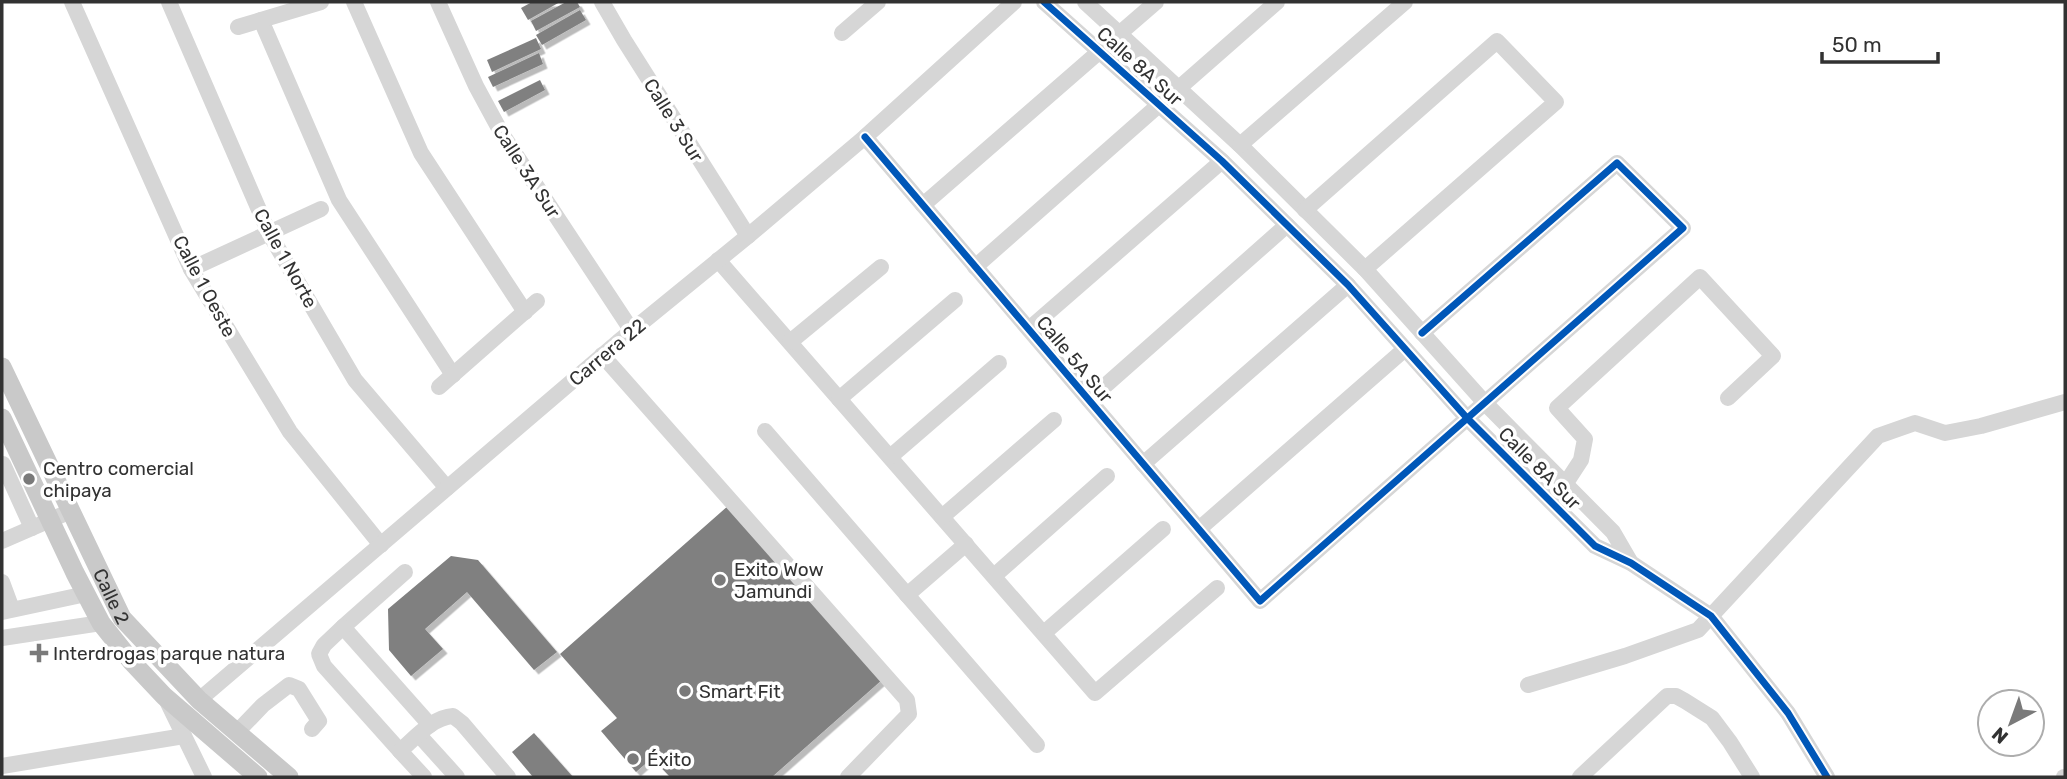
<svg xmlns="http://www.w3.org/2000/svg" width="2067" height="779" font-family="Rubik,sans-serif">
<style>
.building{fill:#808080;filter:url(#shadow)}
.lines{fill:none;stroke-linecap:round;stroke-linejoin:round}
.minor{stroke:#d6d6d6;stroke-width:16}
.major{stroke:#c9c9c9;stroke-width:19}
.cycleway-casing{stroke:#fff;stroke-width:11}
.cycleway{stroke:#0057b8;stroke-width:7}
.poi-dot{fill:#7a7a7a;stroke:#fff;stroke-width:2.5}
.labels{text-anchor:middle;stroke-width:7;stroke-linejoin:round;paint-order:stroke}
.street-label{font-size:19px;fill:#323232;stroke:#fff}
.poi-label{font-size:19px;fill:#323232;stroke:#fff;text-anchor:start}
</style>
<defs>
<filter id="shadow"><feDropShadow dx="4.5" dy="4.5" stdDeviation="0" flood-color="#0004"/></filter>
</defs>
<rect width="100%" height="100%" fill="#fff"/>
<g class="building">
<polygon points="532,2 560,2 528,20 521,8"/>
<polygon points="566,2 577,2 580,7 536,31 531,21"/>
<polygon points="580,10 586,20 542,45 536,35"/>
<polygon points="536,38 541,49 492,72 487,60"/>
<polygon points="539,53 543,64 493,87 488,77"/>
<polygon points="540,80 545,90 504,112 498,101"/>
<polygon points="729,505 883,679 772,777 670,777 652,758 636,772 601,731 617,718 560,654"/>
<polygon points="451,556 478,560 557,652 534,670 467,592 425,629 443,649 411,676 389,650 388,609"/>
<polygon points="534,733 573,777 533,777 512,752"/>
</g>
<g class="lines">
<g class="minor">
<polyline points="72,2 191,269 290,432 381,545"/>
<polyline points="169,2 269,233 355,380 447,488"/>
<polyline points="354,2 421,153 525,312"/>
<polyline points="438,2 476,86 502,134 632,331"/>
<polyline points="602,2 624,40 748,236"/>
<polyline points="1044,2 1222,161 1348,285 1467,418 1595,546 1631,563 1711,616 1788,713 1827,777"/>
<polyline points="1085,2 1240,145 1365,269 1485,403 1613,532 1631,563"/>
<polyline points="261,20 339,200 453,375"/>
<polyline points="238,27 321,2"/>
<polyline points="842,33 878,2"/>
<polyline points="1119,34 1156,2"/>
<polyline points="1179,88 1277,2"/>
<polyline points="865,137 1260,601 1683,228 1617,163 1422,333"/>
<polyline points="1240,145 1405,2"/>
<polyline points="923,205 1100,51"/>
<polyline points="1305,210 1497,41 1556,102 1365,269"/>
<polyline points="718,260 1095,693 1217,588"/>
<polyline points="975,267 1160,104"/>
<polyline points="191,269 321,209"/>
<polyline points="1029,329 1222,161"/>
<polyline points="790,342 881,267"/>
<polyline points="602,355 907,700 909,714 848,777"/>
<polyline points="439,387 537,301"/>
<polyline points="839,399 955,300"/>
<polyline points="1089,400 1287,225"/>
<polyline points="765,431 1037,745"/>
<polyline points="890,457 999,363"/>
<polyline points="3,464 32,528"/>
<polyline points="1143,464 1348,285"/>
<polyline points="1566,483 1581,460 1585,439 1557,408 1700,277 1773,356 1728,398"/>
<polyline points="942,517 1054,420"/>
<polyline points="1199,529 1405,349"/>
<polyline points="2,541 71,511"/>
<polyline points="405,572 343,627 430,725"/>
<polyline points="994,576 1107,476"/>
<polyline points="2,582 12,609"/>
<polyline points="907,595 966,544"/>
<polyline points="2,612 86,594"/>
<polyline points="343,627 324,645 319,654 324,666 400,751"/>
<polyline points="1044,633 1163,529"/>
<polyline points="2,638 101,623"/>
<polyline points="1528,685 1625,656 1698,630 1878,436 1915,423 1945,433 1981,426 2065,402"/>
<polyline points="199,700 618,342 748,236 865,137 1014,2"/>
<polyline points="167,701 204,777"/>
<polyline points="237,732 263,705 289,685 299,689 319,721 312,729"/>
<polyline points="419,735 457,777"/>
<polyline points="2,766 184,736"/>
<path d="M424,777L400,751C415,738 433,717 453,716L462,723L508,777"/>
<polyline points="1580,777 1667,696 1676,696 1685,701 1712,718 1730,742 1752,777"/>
<polyline points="2064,777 2065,777"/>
</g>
<g class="major">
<path id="s1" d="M2,367L122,618L199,700L289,777"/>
<polyline points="2,418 75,573 101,623 132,662 164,696 258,777"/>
</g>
<defs>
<g id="cycleway">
<polyline points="1044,2 1222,161 1348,285 1467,418 1595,546 1631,563 1711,616 1788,713 1827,777"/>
<polyline points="865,137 1260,601 1683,228 1617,163 1422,333"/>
</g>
</defs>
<use href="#cycleway" class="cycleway-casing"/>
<use href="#cycleway" class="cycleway"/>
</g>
<g class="poi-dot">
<circle cx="29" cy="479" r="7"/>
<circle cx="720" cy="580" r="7"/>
<path d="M35.5 642.5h7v7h7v7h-7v7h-7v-7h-7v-7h7z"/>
<circle cx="685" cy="691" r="7"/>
<circle cx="633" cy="759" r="7"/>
</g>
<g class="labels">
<g class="street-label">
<text transform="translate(1140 66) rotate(42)" y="7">Calle 8A Sur</text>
<text transform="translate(674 120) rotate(58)" y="7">Calle 3 Sur</text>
<text transform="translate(527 171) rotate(57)" y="7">Calle 3A Sur</text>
<text transform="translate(286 258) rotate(61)" y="7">Calle 1 Norte</text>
<text transform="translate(205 286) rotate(62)" y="7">Calle 1 Oeste</text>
<text transform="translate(607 352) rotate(-40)" y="7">Carrera 22</text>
<text transform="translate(1075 359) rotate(50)" y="7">Calle 5A Sur</text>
<text transform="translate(1540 468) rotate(45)" y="7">Calle 8A Sur</text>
<text dy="7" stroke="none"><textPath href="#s1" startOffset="254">Calle 2</textPath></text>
</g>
<g class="poi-label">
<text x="43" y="475">Centro comercial<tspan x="43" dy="22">chipaya</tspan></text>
<text x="734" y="576">Exito Wow<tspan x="734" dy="22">Jamundi</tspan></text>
<text x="53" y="660">Interdrogas parque natura</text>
<text x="699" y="698">Smart Fit</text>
<text x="647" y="766">Éxito</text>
</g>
</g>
<rect width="2067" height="779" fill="none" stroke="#323232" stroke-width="7"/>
<g transform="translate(2011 723) rotate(221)"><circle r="33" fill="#ffffff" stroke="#adadad" stroke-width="2"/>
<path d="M0-5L12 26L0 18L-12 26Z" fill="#7a7a7a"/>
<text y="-10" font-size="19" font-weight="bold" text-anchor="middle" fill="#323232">N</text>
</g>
<path d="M1822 52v10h116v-10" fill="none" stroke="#323232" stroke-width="3.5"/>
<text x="1832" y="52" font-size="21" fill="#323232" stroke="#ffffff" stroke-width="5" paint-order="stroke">50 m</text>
</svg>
